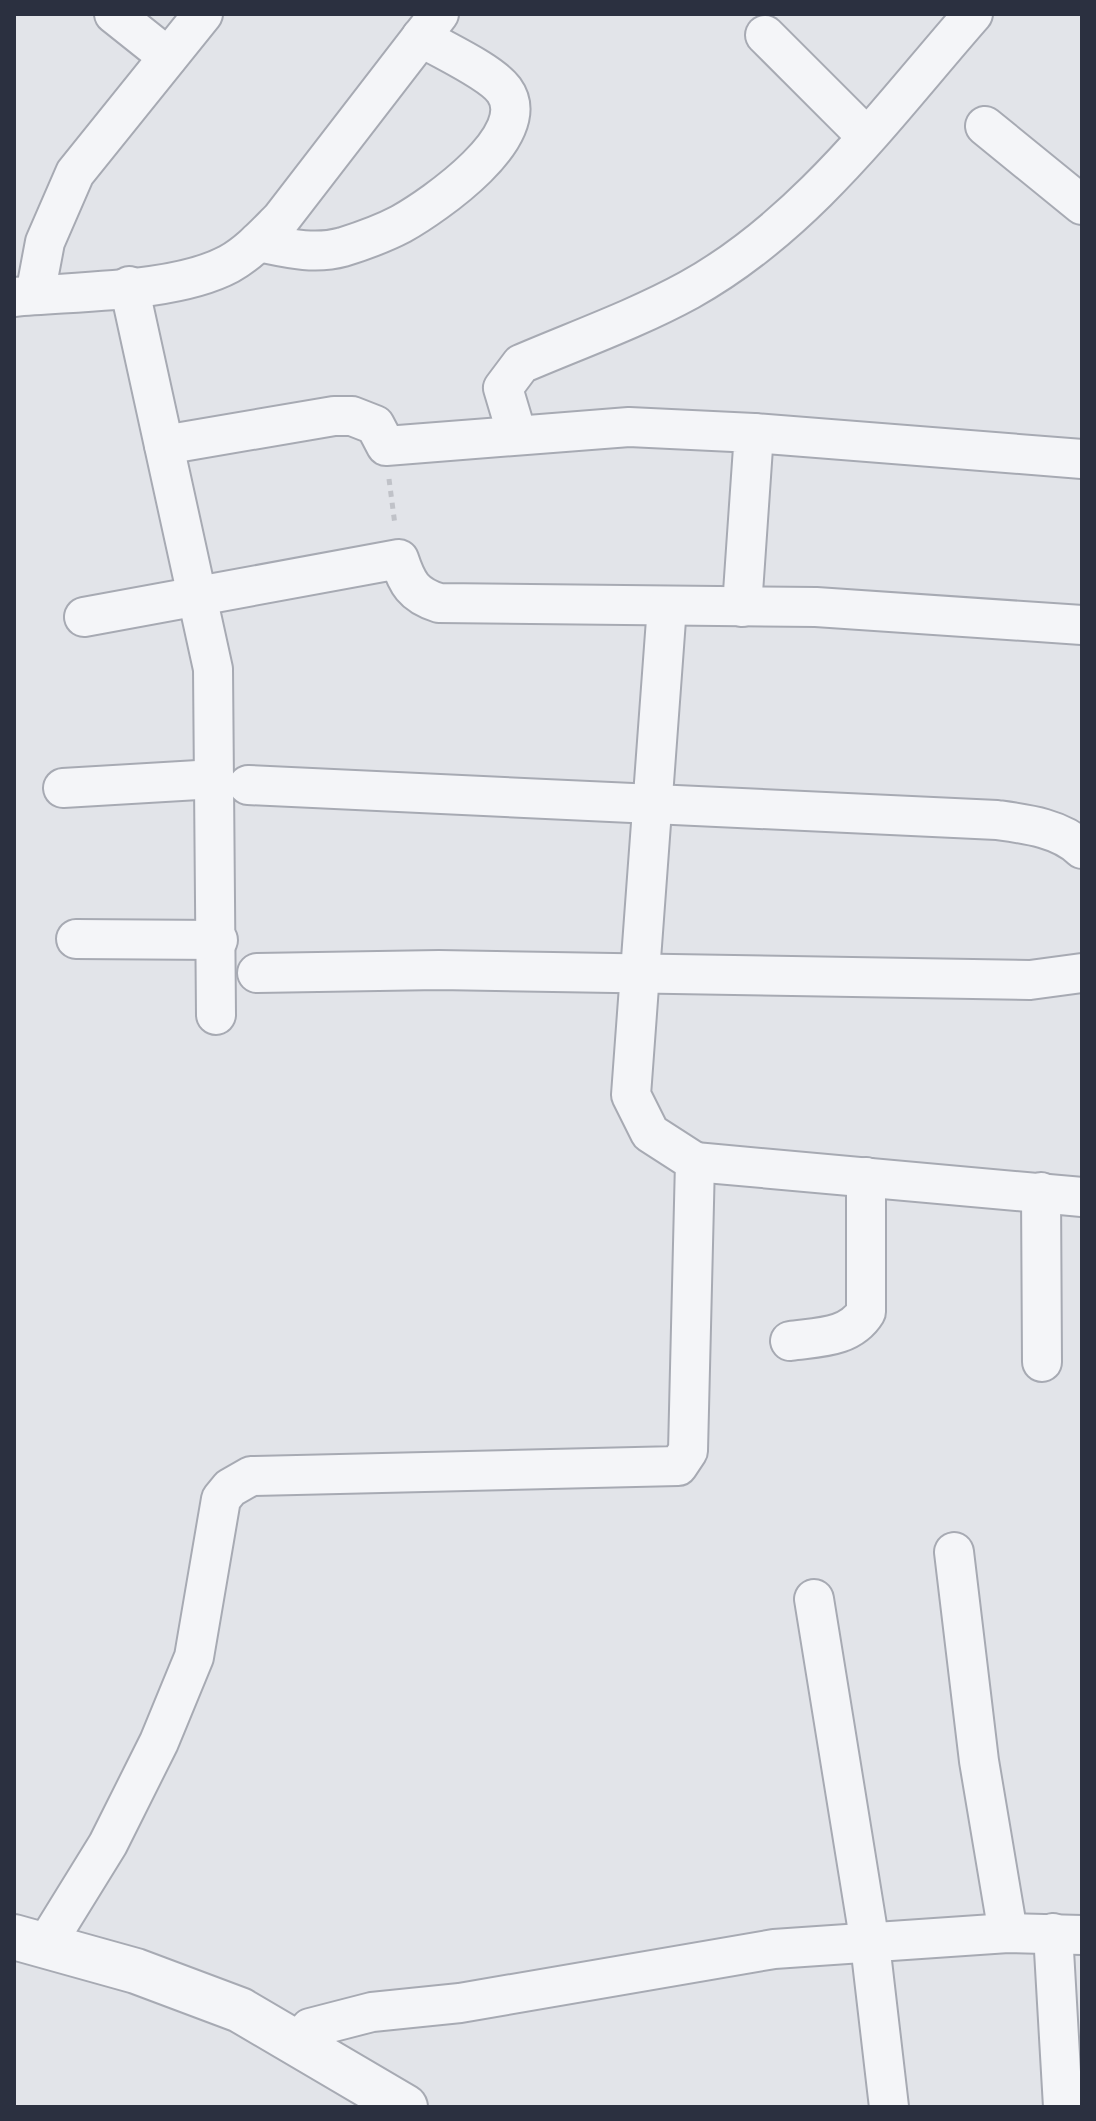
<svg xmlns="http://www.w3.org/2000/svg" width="1096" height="2121" font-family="Jost,sans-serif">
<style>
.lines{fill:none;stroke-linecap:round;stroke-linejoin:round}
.minor-casing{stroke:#a7aab3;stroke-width:42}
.tertiary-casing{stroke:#a7aab3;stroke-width:48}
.path{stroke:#c0c2c8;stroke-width:5;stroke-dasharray:6 6;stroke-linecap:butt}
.minor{stroke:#f4f5f8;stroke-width:38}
.tertiary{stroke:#f4f5f8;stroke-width:44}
</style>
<rect width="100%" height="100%" fill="#e2e4e9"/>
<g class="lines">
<defs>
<g id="minor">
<polyline points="114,14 168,57"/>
<polyline points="765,35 866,136"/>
<polyline points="985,126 1082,205"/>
<path d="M258,242C287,248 314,255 343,247C362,241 384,233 401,224C433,206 537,135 504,90C490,71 442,50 421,37"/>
<polyline points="129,286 213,669 216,1015"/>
<polyline points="35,295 45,242 75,173 203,14"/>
<path d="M14,297C76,291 175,293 229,264C249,253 265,235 281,219L439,14"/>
<polyline points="754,433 1082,459"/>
<path d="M517,435L503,388L521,364C577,340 636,319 689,290C806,225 887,112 973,14"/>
<polyline points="164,445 334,416 352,416 375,425 386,446 629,427 754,433 742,607"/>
<path d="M84,617L399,559C407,583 413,595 439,603L816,607L1082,625"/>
<path d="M248,785L997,820C1026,824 1060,828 1082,849"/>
<polyline points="63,788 215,779"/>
<polyline points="76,939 218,940"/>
<polyline points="257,973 439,970 1030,980 1082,973"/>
<polyline points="695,1162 1082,1197"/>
<polyline points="1041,1192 1042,1362"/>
<path d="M790,1341C819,1337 850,1338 866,1312V1177"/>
<polyline points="954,1552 979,1761 1008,1933"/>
<polyline points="814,1599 870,1944 889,2107"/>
<polyline points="1053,1933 1063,2107"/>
<polyline points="45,1946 108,1844 159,1742 194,1657 221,1499 230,1488 251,1476 678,1466 688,1451 695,1162 650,1133 631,1095 667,606"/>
<polyline points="299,2041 310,2028 372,2012 460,2003 774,1949 1008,1933 1082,1935"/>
</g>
<polyline id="tertiary" points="14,1937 136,1971 240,2010 405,2107"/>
</defs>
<use href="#minor" class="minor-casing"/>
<use href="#tertiary" class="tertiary-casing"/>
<polyline class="path" points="389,479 395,525"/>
<use href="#minor" class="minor"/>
<use href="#tertiary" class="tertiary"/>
</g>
<rect width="1096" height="2121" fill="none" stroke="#2b3040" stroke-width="32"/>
</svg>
